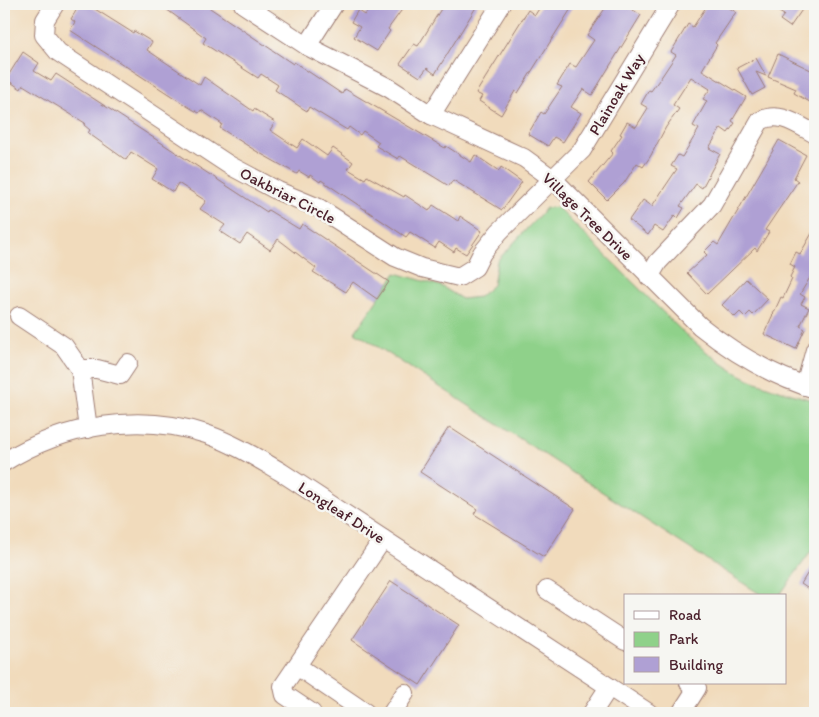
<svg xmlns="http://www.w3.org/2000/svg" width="819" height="717" font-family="Itim,sans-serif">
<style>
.green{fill:#8fd18a;stroke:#6c785a}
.building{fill:#afa0d4}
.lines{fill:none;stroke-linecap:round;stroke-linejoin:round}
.minor-casing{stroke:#9e7d74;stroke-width:20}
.minor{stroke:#fff;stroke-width:18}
.labels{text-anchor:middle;stroke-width:5;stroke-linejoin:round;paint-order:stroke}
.street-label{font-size:16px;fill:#4a1f2b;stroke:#f6f6f2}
</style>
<rect width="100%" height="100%" fill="#f6f6f2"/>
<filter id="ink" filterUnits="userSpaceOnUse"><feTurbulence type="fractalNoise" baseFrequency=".02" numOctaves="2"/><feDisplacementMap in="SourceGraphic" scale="10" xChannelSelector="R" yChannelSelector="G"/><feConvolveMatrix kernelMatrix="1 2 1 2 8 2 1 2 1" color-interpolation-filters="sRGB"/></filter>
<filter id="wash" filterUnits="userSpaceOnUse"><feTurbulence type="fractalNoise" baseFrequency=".0096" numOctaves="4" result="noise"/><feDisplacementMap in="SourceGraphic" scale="20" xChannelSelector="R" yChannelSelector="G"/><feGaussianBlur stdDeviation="1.12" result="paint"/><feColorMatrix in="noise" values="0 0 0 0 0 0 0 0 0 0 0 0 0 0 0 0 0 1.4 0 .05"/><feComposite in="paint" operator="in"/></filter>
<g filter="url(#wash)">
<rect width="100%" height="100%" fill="#f1dbbc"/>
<path class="green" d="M557,207L686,335C708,353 732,374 759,383C777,390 796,395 815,401V546L779,596H763L355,332L396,273L441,286L462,299L479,297L493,285L497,261L546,208Z"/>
<g id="blocks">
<g class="building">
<polygon points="80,4 87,4 133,33 134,31 152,42 147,50 200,85 204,77 253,111 254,109 275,122 270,130 297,148 303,139 327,156 333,148 353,162 348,169 365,179 367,176 404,197 405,195 429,211 433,205 458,221 460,216 482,231 466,254 456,248 454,252 439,242 435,248 410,232 406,237 321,180 320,182 310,175 309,177 299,171 297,174 256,151 220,128 222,124 201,110 199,113 187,106 70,30 75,22 71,19"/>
<polygon points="159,4 204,4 293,64 294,62 342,94 345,89 445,148 446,146 471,162 475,155 499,171 501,167 522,182 502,210 453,180 449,186 400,156 398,159 376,146 379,142 363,131 360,135 349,127 347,130 309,107 307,111 302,108 275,90 278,85 261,74 258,78 203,43 206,38"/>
<polygon points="373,4 406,4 388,29 390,31 377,51 354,37 360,27 351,22 358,10 365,15"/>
<polygon points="444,4 478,4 435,74 427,68 420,77 400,64 414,44 418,46"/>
<polygon points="542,4 574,4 518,93 515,91 501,115 479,101 482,96 476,93 528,10 535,15"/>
<polygon points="608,4 630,4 628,7 641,15 592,95 583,89 571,107 581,113 563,142 554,137 548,146 528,134 541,112 544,114 562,87 557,85 570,64 576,67 594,40 587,35"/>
<polygon points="708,4 723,4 736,12 715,43 717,45 702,70 746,97 732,121 735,123 728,133 721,128 709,148 720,154 702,188 696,184 680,206 684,208 678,218 675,215 663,232 654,226 648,235 629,220 643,200 652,206 677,169 671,166 678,155 682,157 699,129 693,126 707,101 703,99 710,89 691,77 673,105 679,109 666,127 650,157 643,167 637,163 624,183 607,200 589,182 613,153 611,151 622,135 620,134 627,122 636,127 648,108 641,104 649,90 651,91 662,76 676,55 671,52 688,24 693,27"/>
<polygon points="766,4 806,4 790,27 780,20 784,15"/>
<polygon points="23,52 39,63 34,71 51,81 56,74 267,212 268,210 299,229 302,224 389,282 377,299 353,282 346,292 313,272 316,268 278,239 270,250 247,234 240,244 220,231 225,225 200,209 206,201 178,183 173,192 152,179 158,169 131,152 126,160 88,133 90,130 84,125 85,123 23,85 21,89 6,79"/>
<polygon points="778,54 815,72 815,105 794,93 796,89 768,77"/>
<polygon points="756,58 766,76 756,72 765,88 752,95 737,68"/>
<polygon points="779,140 806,155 794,178 798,181 765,230 769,232 757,251 755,248 707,294 687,273 707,255 704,252 714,242 718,245"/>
<polygon points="815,228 815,278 811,276 800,294 805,297 801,304 809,308 800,326 805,329 796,349 764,334 781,297 783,298 792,279 790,277 795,267 790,264 796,252 800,254"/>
<polygon points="746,279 768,299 753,315 750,312 745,317 740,312 735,317 722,305"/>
<polygon points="449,427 575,509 544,557 474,514 477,509 420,472"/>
<polygon points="815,561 815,580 810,590 801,584"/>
<polygon points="391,581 459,625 420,685 352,640"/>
</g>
</g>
</g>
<g filter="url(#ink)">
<use href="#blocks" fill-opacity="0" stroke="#9e7d74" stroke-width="1"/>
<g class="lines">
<defs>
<g id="minor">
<polyline points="55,4 45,20 44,35 58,52 229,165 278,191 319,208 395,257 422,268 459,277 475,267 482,253 499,232 582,150 671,4"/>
<path d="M243,4L307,46L389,88L431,115L524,158L553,179L700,326C735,354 772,376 815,389"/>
<polyline points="307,46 334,4"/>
<polyline points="431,115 501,4"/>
<path d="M649,277L658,262L712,205L760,121C779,110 798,125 815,134"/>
<polyline points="19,316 64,346 80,369 88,429"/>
<polyline points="80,369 97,369 120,375 128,363"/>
<polyline points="805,386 815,350"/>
<path d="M4,462C63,425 139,412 206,434C233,443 257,458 281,472L649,713"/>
<polyline points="547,590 625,641"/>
<polyline points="297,666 366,713"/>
<polyline points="312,713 285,695 283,686 383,539"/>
<polyline points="392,713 405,693"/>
<polyline points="592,713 609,687"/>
<polyline points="681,713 697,688 689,683"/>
</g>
</defs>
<use href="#minor" class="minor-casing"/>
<use href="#minor" class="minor"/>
</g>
</g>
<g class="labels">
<g class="street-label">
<text transform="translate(616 94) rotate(-59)" y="6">Plainoak Way</text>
<text transform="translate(288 195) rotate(27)" y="6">Oakbriar Circle</text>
<text transform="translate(588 216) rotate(44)" y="6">Village Tree Drive</text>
<text transform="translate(342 512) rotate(33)" y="6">Longleaf Drive</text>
</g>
</g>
<rect width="819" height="717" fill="none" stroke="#f6f6f2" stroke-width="20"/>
<rect x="624" y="594" width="162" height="90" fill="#f6f6f2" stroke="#b1a0a2"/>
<rect x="634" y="611" width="25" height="8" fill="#ffffff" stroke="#b1a0a2"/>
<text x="669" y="620" font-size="15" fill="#4a1f2b">Road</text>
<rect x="634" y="632" width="25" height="15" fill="#8fd18a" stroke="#b1a0a2"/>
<text x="669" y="644" font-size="15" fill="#4a1f2b">Park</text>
<rect x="634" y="657" width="25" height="15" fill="#afa0d4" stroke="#b1a0a2"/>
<text x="669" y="670" font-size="15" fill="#4a1f2b">Building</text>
</svg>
